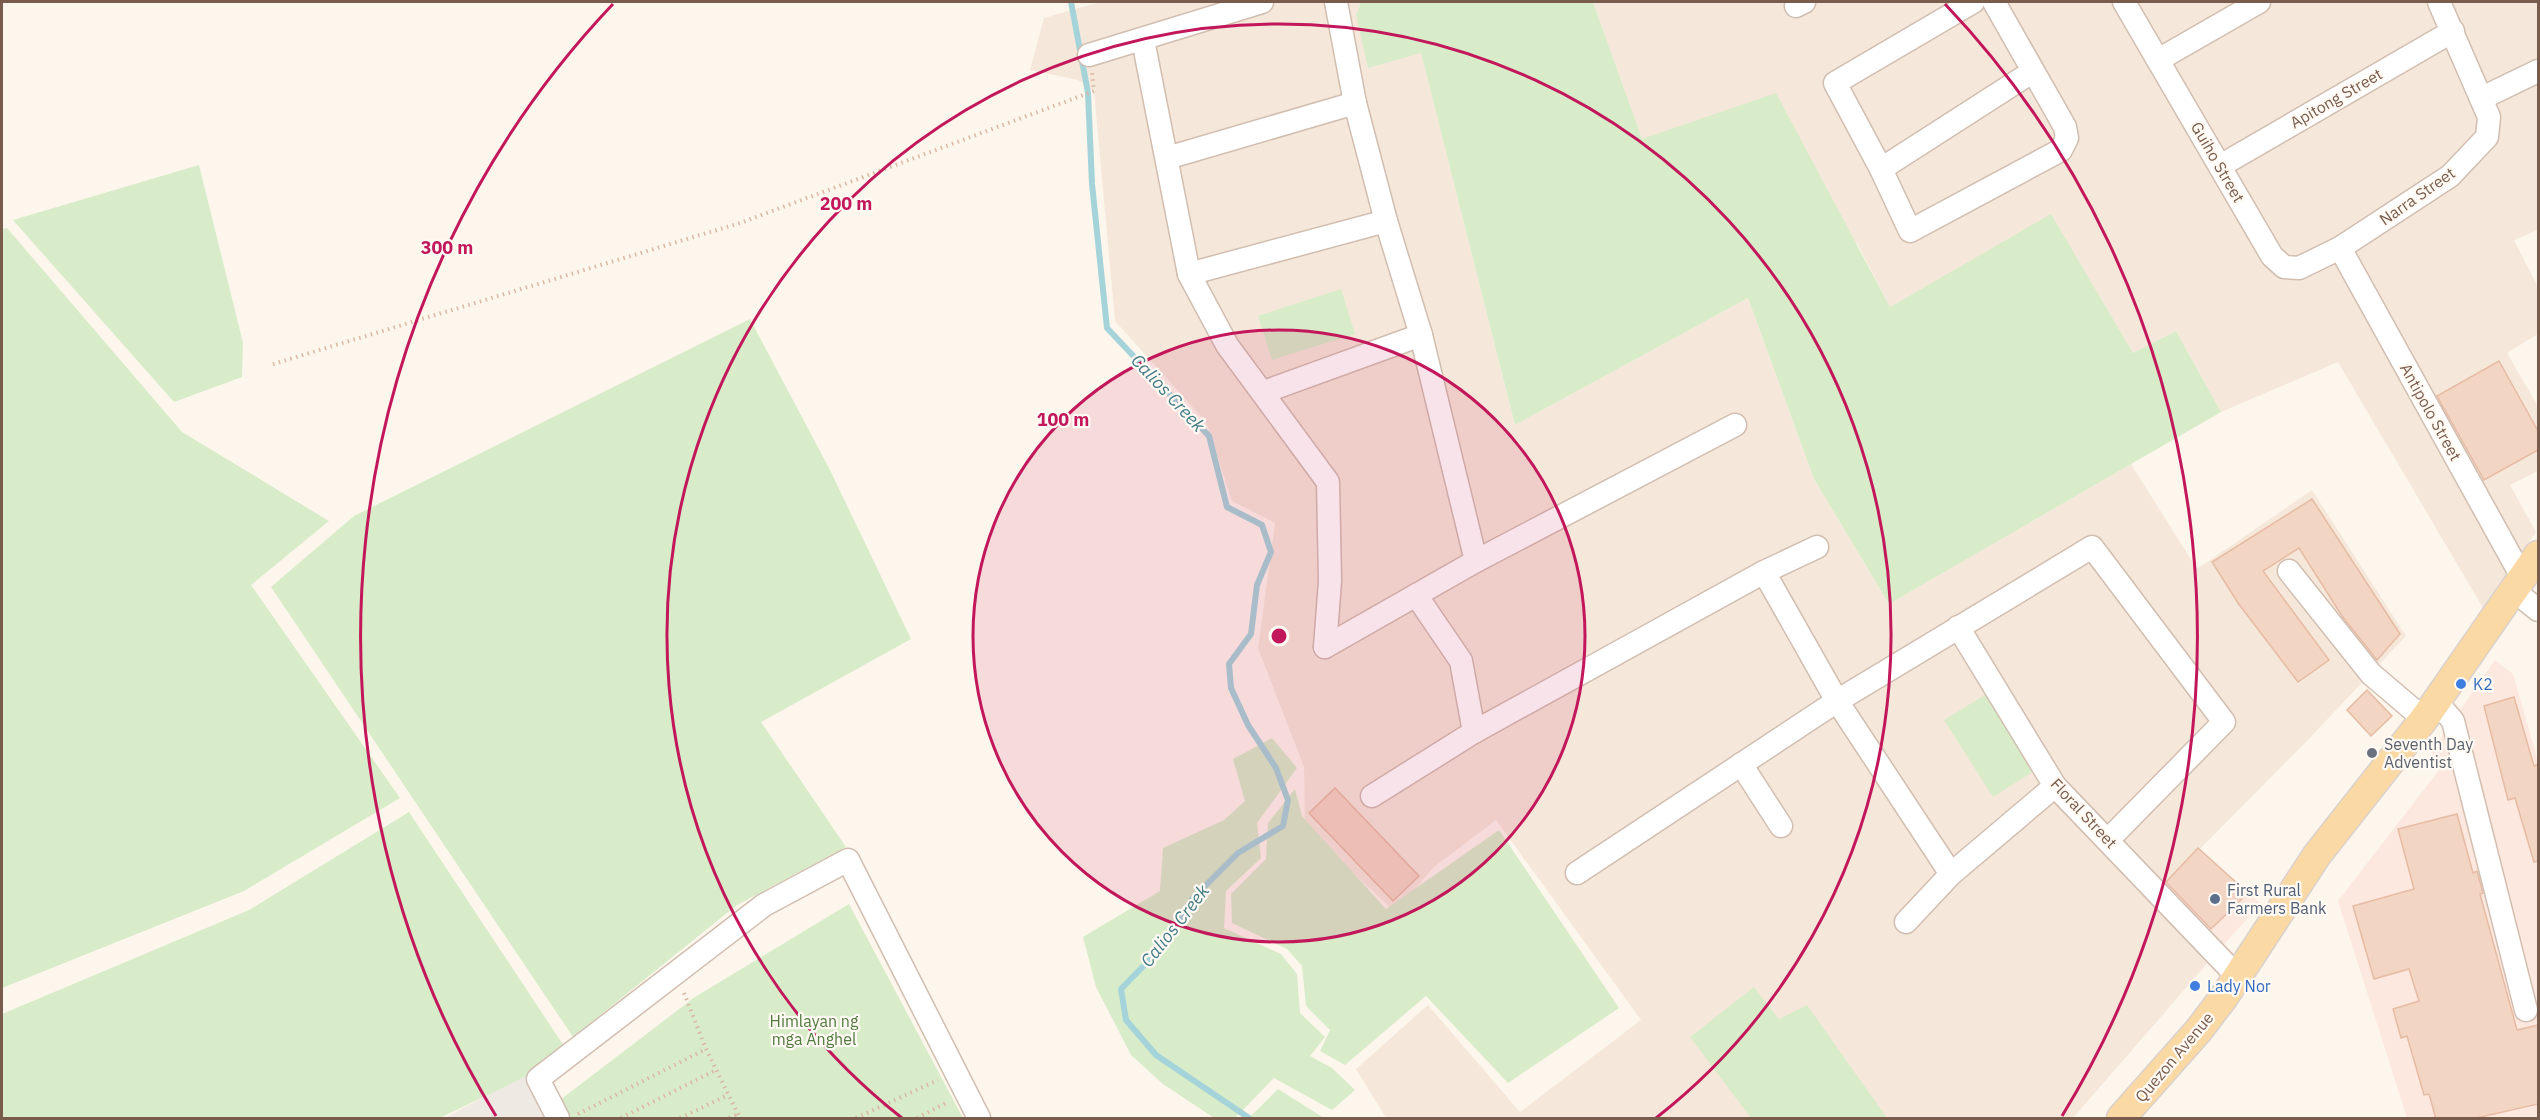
<svg xmlns="http://www.w3.org/2000/svg" width="2540" height="1120" font-family="'IBM Plex Sans',sans-serif">
<style>
.residential{fill:#f5e8da}
.commercial{fill:#fde8e0}
.industrial{fill:#efe9e4}
.green{fill:#d8ecc9}
.lines{fill:none;stroke-linecap:round;stroke-linejoin:round}
.stream{stroke:#a5d3da;stroke-width:6}
.building{fill:#f3d5c3;stroke:#e6bba3;stroke-width:1.5}
.minor-casing{stroke:#d1beb0;stroke-width:25}
.major-casing{stroke:#dad1cd;stroke-width:31}
.path{stroke:#d9b8a5;stroke-width:4;stroke-dasharray:1.5 4.5;stroke-linecap:butt}
.minor{stroke:#fff;stroke-width:22}
.major{stroke:#fbd9a5;stroke-width:28}
.ring{fill:none;stroke:#c2185b;stroke-width:3}
.shop-dot{fill:#3f7fe0;stroke:#fffaf3;stroke-width:2}
.worship-dot{fill:#6b7280;stroke:#fffaf3;stroke-width:2}
.service-dot{fill:#5c6f8a;stroke:#fffaf3;stroke-width:2}
.labels{text-anchor:middle;stroke-width:4.5;stroke-linejoin:round;paint-order:stroke}
.street-label{font-size:16px;fill:#7a5c4d;stroke:#fffaf3}
.shop-label{font-size:16px;fill:#366cbe;stroke:#fffaf3;text-anchor:start}
.worship-label{font-size:16px;fill:#5b616d;stroke:#fffaf3;text-anchor:start}
.service-label{font-size:16px;fill:#4e5e75;stroke:#fffaf3;text-anchor:start}
.park-label{font-size:16px;fill:#537a41;stroke:#fffaf3}
.water-label{font-size:18px;font-style:italic;fill:#437c86;stroke:#fffaf3}
.centre{fill:#c2185b;stroke:#fffaf3;stroke-width:3}
.ring-label{font-size:18px;text-anchor:middle;font-weight:bold;fill:#c2185b;stroke:#fffaf3;stroke-width:4.5;stroke-linejoin:round;paint-order:stroke}
</style>
<rect width="100%" height="100%" fill="#fdf6ec"/>
<g class="residential">
<polygon points="1100,2 1361,2 1356,15 1421,53 1515,425 1748,298 1814,479 1889,604 2131,464 2197,569 2312,490 2406,636 2305,743 2163,886 2225,943 2073,1118 1386,1118 1356,1069 1428,1005 1520,1112 1641,1020 1496,820 1434,867 1395,912 1305,828 1304,767 1258,648 1275,523 1232,501 1206,422 1115,321 1094,91 1078,80 1030,70 1044,18"/>
<polygon points="1593,2 2538,2 2538,230 2514,240 2538,287 2538,334 2507,353 2538,406 2538,471 2510,485 2536,532 2483,608 2338,362 2221,412 2176,331 2133,353 2051,215 1890,307 1857,243 1642,140"/>
</g>
<g class="commercial">
<polygon points="2495,660 2513,674 2538,761 2538,1118 2407,1118 2338,901 2443,765 2431,752"/>
<polygon points="2198,848 2261,904 2225,943 2163,886"/>
</g>
<polygon class="industrial" points="531,1071 558,1118 445,1118"/>
<g class="green">
<polygon points="1361,2 1593,2 1642,139 1776,93 1890,307 2051,214 2133,353 2176,331 2221,412 1889,604 1814,479 1748,298 1515,425 1421,53 1368,68 1356,15"/>
<polygon points="199,165 243,343 242,377 174,402 13,220"/>
<polygon points="7,228 182,432 329,521 251,585 400,798 244,891 2,988 2,229"/>
<polygon points="1341,289 1355,334 1272,360 1258,316"/>
<polygon points="750,319 830,470 911,639 761,722 846,847 737,905 573,1037 271,587 354,516"/>
<polygon points="1988,693 2037,769 1993,797 1944,720"/>
<polygon points="1272,738 1297,768 1257,823 1261,858 1226,891 1224,928 1281,954 1297,974 1300,1013 1325,1037 1310,1056 1332,1068 1355,1090 1332,1110 1274,1078 1235,1118 1214,1118 1163,1084 1131,1055 1096,987 1083,937 1160,891 1163,848 1224,820 1245,801 1233,759"/>
<polygon points="1295,789 1302,816 1386,909 1499,830 1619,1008 1508,1083 1426,996 1345,1065 1320,1051 1330,1030 1306,1006 1302,966 1287,949 1232,923 1231,894 1266,859 1268,823"/>
<polygon points="409,812 570,1055 440,1118 2,1118 2,1014 249,910"/>
<polygon points="849,904 963,1118 565,1118 556,1103 695,997"/>
<polygon points="1754,987 1779,1019 1807,1005 1887,1118 1751,1118 1690,1037"/>
<polygon points="1278,1089 1324,1118 1249,1118"/>
</g>
<g class="lines">
<polyline class="stream" points="1071,2 1088,93 1092,184 1107,328 1209,436 1227,507 1262,525 1271,552 1257,585 1251,634 1229,664 1231,688 1248,725 1276,768 1288,800 1283,826 1238,853 1193,898 1162,947 1121,989 1126,1020 1156,1055 1249,1118"/>
</g>
<g class="building">
<polygon points="2499,361 2538,431 2538,450 2484,480 2437,396"/>
<polygon points="2312,499 2400,634 2377,660 2342,616 2299,548 2263,571 2329,660 2298,682 2238,603 2212,562"/>
<polygon points="2367,690 2392,716 2371,736 2347,710"/>
<polygon points="2514,697 2534,766 2538,764 2538,861 2534,862 2515,798 2508,800 2484,706"/>
<polygon points="1335,788 1419,876 1393,901 1309,813"/>
<polygon points="2457,814 2473,873 2477,871 2483,893 2480,894 2517,1030 2538,1025 2538,1104 2472,1119 2436,1119 2429,1094 2424,1095 2407,1036 2401,1038 2393,1009 2419,1001 2409,969 2374,979 2353,906 2414,889 2398,829"/>
<polygon points="2198,848 2248,893 2211,929 2166,882"/>
</g>
<g class="lines">
<defs>
<g id="minor">
<polyline points="1336,2 1355,103 1386,221 1421,335 1476,561"/>
<polyline points="1973,2 1835,83 1881,169 1910,231 2061,150 2067,138 2065,127 1994,2"/>
<polyline points="2124,2 2272,256 2284,267 2299,268 2340,248 2450,176 2487,137 2489,117 2439,2"/>
<polyline points="1796,6 1804,2"/>
<polyline points="1143,40 1189,274 1227,345 1328,482 1330,581 1325,647"/>
<polyline points="1089,55 1262,2"/>
<polyline points="2158,60 2259,2"/>
<polyline points="2482,98 2538,71"/>
<polyline points="1167,158 1355,103"/>
<polyline points="2220,166 2453,31"/>
<polyline points="1881,169 2032,72"/>
<polyline points="2340,248 2522,577"/>
<polyline points="1189,274 1386,221"/>
<polyline points="1264,392 1421,335"/>
<polyline points="2289,571 2371,674 2424,719"/>
<polyline points="1764,572 1837,701 1951,874"/>
<polyline points="2513,590 2538,610"/>
<polyline points="1416,595 1461,661 1474,732"/>
<polyline points="1958,627 2055,786 2238,977"/>
<polyline points="1325,647 1476,561 1735,425"/>
<polyline points="2436,701 2453,721 2526,1010"/>
<polyline points="1741,764 1781,826"/>
<polyline points="1372,796 1474,732 1764,572 1817,547"/>
<polyline points="1577,873 1837,701 2092,547 2224,722 2108,840"/>
<polyline points="1906,922 1951,874 2055,786"/>
<polyline points="558,1118 538,1079 764,905 848,860 979,1118"/>
</g>
<polyline id="major" points="2121,1118 2198,1031 2224,997 2317,855 2424,719 2538,555"/>
</defs>
<use href="#minor" class="minor-casing"/>
<use href="#major" class="major-casing"/>
<g class="path">
<polyline points="273,364 740,223 1094,91 1092,73"/>
<polyline points="684,993 706,1049 740,1118"/>
<polyline points="578,1114 706,1049"/>
<polyline points="621,1118 716,1070"/>
<polyline points="680,1118 728,1095"/>
<polyline points="729,1118 738,1114"/>
<polyline points="856,1118 938,1080"/>
<polyline points="917,1118 948,1102"/>
</g>
<use href="#minor" class="minor"/>
<use href="#major" class="major"/>
</g>
<circle cx="1279" cy="636" r="306" fill="#c2185b" fill-opacity=".12"/>
<g class="ring">
<circle cx="1279" cy="636" r="306"/>
<path d="M902 1118A612 612 0 1 1 1656 1118"/>
<path d="M496 1116A918 918 0 0 1 613 4M1945 4A918 918 0 0 1 2062 1116"/>
</g>
<g class="shop-dot">
<circle cx="2461" cy="684" r="6"/>
<circle cx="2195" cy="986" r="6"/>
</g>
<circle class="worship-dot" cx="2372" cy="753" r="6"/>
<circle class="service-dot" cx="2215" cy="899" r="6"/>
<g class="labels">
<g class="street-label">
<text transform="translate(2336 98) rotate(-30)" y="6">Apitong Street</text>
<text transform="translate(2218 162) rotate(60)" y="6">Guiho Street</text>
<text transform="translate(2417 196) rotate(-35)" y="6">Narra Street</text>
<text transform="translate(2431 412) rotate(61)" y="6">Antipolo Street</text>
<text transform="translate(2084 813) rotate(47)" y="6">Floral Street</text>
<text transform="translate(2174 1057) rotate(-50)" y="6">Quezon Avenue</text>
</g>
<g class="shop-label">
<text x="2473" y="690">K2</text>
<text x="2207" y="992">Lady Nor</text>
</g>
<g class="worship-label">
<text x="2384" y="750">Seventh Day<tspan x="2384" dy="18">Adventist</tspan></text>
</g>
<g class="service-label">
<text x="2227" y="896">First Rural<tspan x="2227" dy="18">Farmers Bank</tspan></text>
</g>
<g class="park-label">
<text x="814" y="1027">Himlayan ng<tspan x="814" dy="18">mga Anghel</tspan></text>
</g>
<g class="water-label">
<text transform="translate(1168 393) rotate(47)" y="6">Calios Creek</text>
<text transform="translate(1175 926) rotate(-52)" y="6">Calios Creek</text>
</g>
</g>
<circle cx="1279" cy="636" r="9" class="centre"/>
<g class="ring-label">
<text x="846" y="210">200 m</text>
<text x="447" y="254">300 m</text>
<text x="1063" y="426">100 m</text>
</g>
<rect width="2540" height="1120" fill="none" stroke="#7a5c4d" stroke-width="6"/>
</svg>
